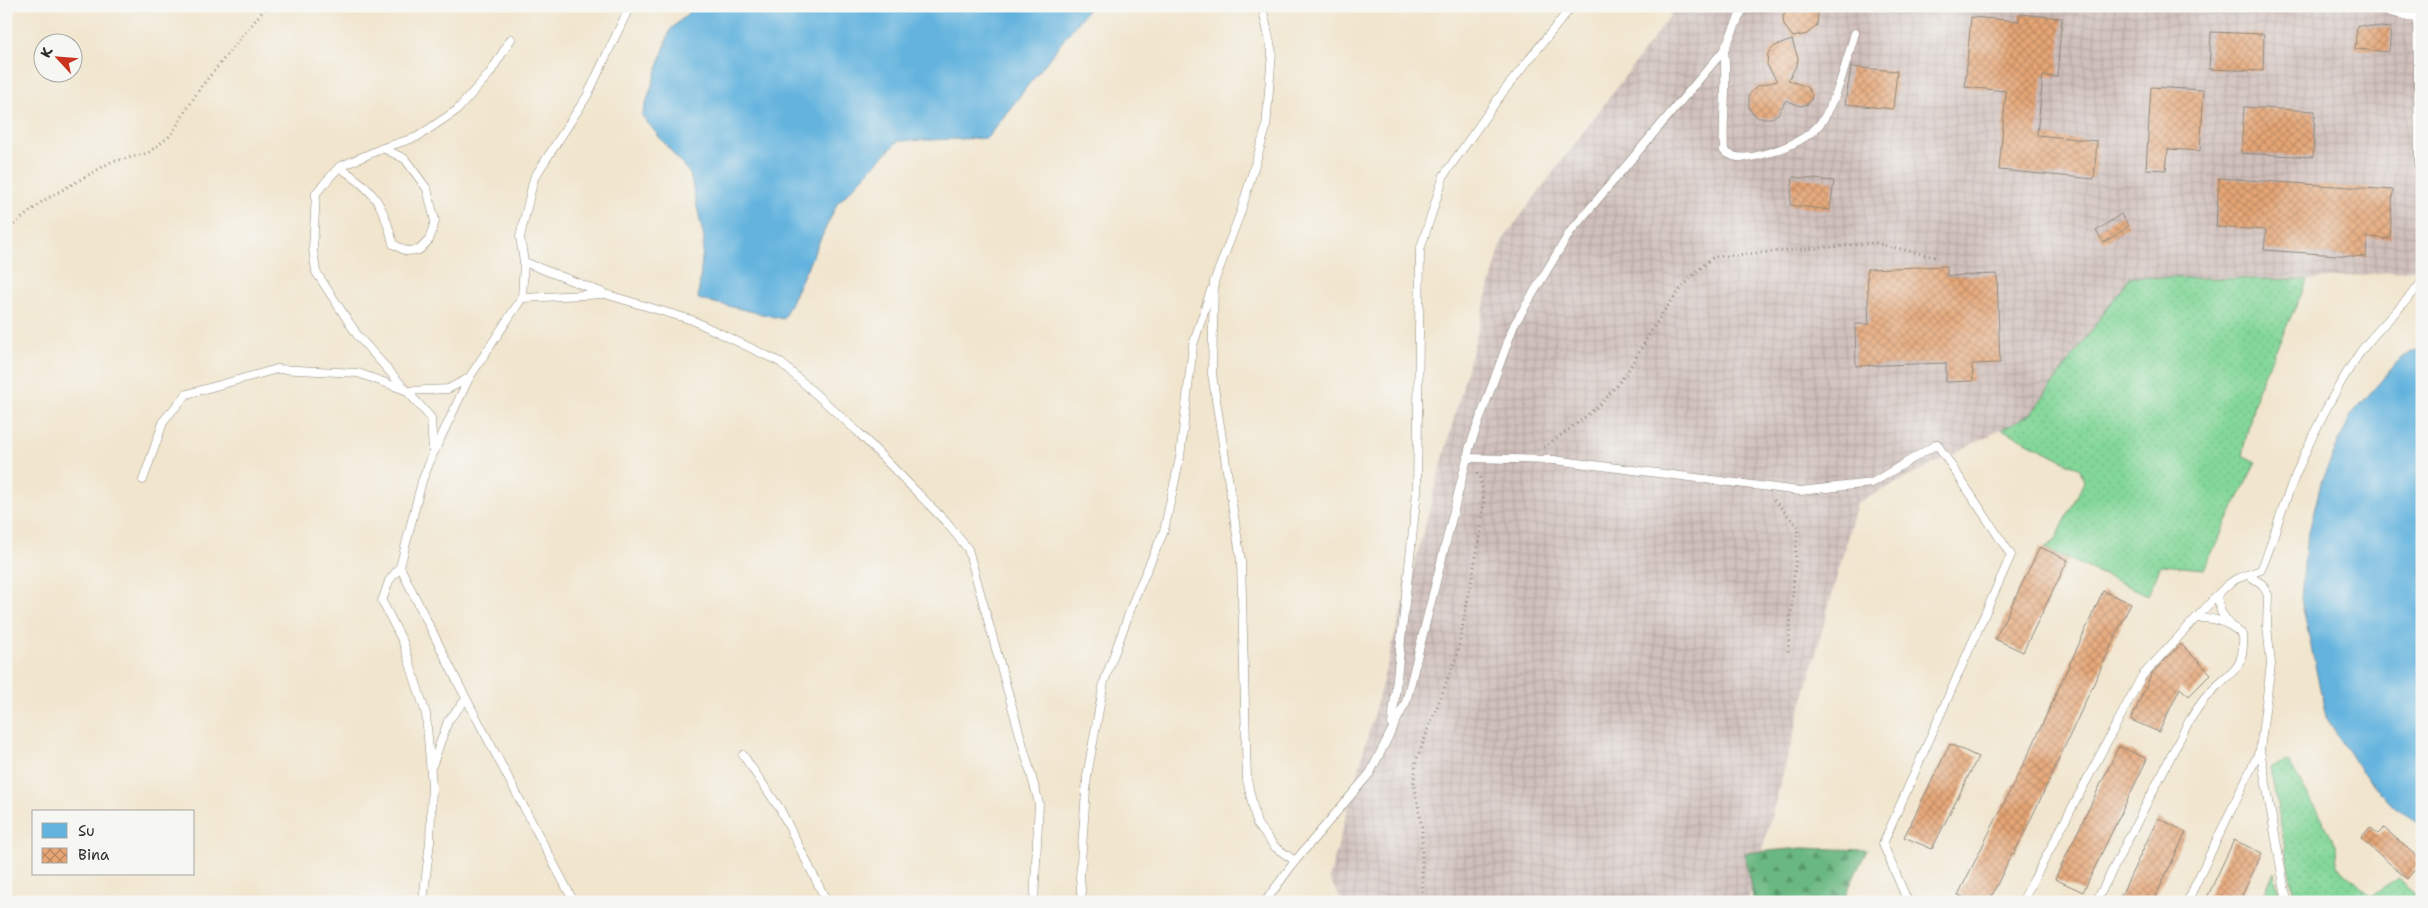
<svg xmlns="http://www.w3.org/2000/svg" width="2428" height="908" font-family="'Shantell Sans',sans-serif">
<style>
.industrial{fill:url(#industrial-grid)}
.grass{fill:url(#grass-dots);stroke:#578162}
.forest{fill:url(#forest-firs);stroke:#4a7256}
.park{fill:url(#park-tufts);stroke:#578162}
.water{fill:#64b3de;stroke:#486f84}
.building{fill:url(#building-cross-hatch)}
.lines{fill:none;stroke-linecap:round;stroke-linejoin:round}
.lane-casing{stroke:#8e887c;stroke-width:9}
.path{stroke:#8e887c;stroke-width:3;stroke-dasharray:1 4;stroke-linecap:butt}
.lane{stroke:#fff;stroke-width:8}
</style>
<defs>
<pattern id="industrial-grid" width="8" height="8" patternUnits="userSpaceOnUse" patternTransform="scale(1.25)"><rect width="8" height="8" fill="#d0c0bc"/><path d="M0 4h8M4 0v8" fill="none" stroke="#b3a5a2"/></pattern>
<pattern id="grass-dots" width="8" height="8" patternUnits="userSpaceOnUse" patternTransform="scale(1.25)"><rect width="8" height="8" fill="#83d799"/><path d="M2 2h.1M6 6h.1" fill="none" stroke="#71b984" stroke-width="1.8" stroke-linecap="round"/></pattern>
<pattern id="forest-firs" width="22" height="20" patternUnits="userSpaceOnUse" patternTransform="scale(1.25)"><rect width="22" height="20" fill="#6ab881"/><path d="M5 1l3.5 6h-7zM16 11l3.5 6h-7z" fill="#57966a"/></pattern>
<pattern id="park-tufts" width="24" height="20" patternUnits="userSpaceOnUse" patternTransform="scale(1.25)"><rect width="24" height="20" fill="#83d799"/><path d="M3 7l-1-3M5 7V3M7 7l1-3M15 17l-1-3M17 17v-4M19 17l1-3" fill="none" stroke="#71b984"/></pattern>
<pattern id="building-cross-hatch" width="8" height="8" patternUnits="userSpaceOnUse" patternTransform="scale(1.25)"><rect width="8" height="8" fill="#e6a676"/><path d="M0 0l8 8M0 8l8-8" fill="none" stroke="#bb8761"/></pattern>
</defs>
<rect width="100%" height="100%" fill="#f6f6f2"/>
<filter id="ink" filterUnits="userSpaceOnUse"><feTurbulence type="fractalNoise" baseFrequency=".02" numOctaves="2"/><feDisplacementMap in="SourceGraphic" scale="10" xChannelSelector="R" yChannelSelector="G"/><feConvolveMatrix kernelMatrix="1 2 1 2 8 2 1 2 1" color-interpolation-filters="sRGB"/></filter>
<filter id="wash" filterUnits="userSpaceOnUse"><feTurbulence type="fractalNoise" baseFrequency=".0096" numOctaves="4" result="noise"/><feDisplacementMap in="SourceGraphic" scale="20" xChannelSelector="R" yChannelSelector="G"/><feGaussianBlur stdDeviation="1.12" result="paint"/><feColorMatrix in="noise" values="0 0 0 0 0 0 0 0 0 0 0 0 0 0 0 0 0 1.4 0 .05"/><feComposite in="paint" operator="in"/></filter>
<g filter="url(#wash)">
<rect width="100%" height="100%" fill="#f1e5cd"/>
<polygon class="industrial" points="1674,6 2422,6 2422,269 2308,280 2130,277 2031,414 1857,503 1748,902 1343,902 1329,879 1502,241 1673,12"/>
<g class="grass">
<polygon points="2130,277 2308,280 2257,390 2242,455 2256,462 2204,569 2161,565 2148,595 2044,548 2055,541 2084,482 2080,469 2002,429 2031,414"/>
<polygon points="2288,761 2336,844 2337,865 2371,896 2399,878 2422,902 2295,902 2270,767"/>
</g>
<polygon class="forest" points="1802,848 1867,850 1842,902 1754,902 1744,853"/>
<polygon class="park" points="2274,872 2281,902 2260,902"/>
<g class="water">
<polygon points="696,6 1090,6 987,138 898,141 837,204 783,319 698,299 704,239 690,174 642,116 670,30"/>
<polygon points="2422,347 2422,825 2394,807 2360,770 2326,717 2301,599 2306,544 2322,479 2351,415 2402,357"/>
</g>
<g id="blocks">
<g class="building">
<polygon points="1786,6 1815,6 1818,12 1817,25 1807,34 1793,37 1784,25 1783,18"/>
<polygon points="2019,14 2062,18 2057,77 2043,76 2037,135 2097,141 2094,179 1999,170 2006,91 1965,87 1971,17 2019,21"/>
<polygon points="2357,25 2391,28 2389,52 2355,49"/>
<polygon points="2211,32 2264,34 2263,71 2209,69"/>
<polygon points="1792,40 1798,58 1797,65 1788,80 1807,87 1812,95 1811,100 1808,104 1800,106 1786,100 1778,114 1772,118 1758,118 1749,109 1749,95 1757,86 1777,81 1767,65 1768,53 1775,46"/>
<polygon points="1851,67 1897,71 1893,109 1845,104"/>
<polygon points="2151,87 2204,90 2200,151 2168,149 2166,170 2146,169"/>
<polygon points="2244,107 2315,111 2313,157 2241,153"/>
<polygon points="1793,177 1834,181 1830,210 1790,205"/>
<polygon points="2219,178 2393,190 2390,239 2367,237 2366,257 2264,250 2266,230 2216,227"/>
<polygon points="2121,214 2129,226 2104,243 2096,231"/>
<polygon points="1947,266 1947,276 1997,274 2000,363 1972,364 1973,381 1946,382 1946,363 1856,366 1855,324 1869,324 1867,269"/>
<polygon points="2040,547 2068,560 2023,652 1995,639"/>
<polygon points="2103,591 2131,603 2040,800 2014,854 2012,853 1989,902 1974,902 1958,895 2031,749"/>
<polygon points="2181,644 2211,674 2189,696 2180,688 2159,732 2131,720 2152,673"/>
<polygon points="1950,744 1978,757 1932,849 1904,837"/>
<polygon points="2119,746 2147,759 2083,892 2055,879"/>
<polygon points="2158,818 2186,832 2153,902 2118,902"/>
<polygon points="2370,827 2378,834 2384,828 2422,861 2407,879 2361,838"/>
<polygon points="2234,840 2262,853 2239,902 2205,902"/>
</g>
</g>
</g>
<g filter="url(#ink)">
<use href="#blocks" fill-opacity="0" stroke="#8e887c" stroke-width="1"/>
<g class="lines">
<defs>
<g id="lane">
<polyline points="1262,6 1272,52 1266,128 1240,214 1214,282 1212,374 1241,561 1247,780 1257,824 1275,847 1295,861"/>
<polyline points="2364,6 2417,18"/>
<polyline points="2417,6 2419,166 2422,167"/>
<path d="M1724,50C1728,84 1722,117 1724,151C1735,160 1751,158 1764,154C1783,149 1804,141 1818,126C1836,107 1847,58 1855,33"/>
<polyline points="383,148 417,137 457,110 490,73 511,39"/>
<path d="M339,167C373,189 384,204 393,244L406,251L419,250L429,240L435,221L427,189L405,159L383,148L339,167L316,193L313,249L316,272L358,336L431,418L433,452"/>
<polyline points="524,262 601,292"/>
<polyline points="522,298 605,294 692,320 780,362 858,432 945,521 968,549 1039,803 1034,902"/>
<polyline points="1467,458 1554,460 1800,491 1872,483 1937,444 2011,555 1883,844 1908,902"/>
<polyline points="143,480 164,420 187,394 277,369 358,373 408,391 448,389 469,378"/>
<polyline points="400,567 457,681 574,902"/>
<polyline points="2248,575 2262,584 2268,595 2267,626 2271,664 2260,750 2287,902"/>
<polyline points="2217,595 2221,612 2228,622"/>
<polyline points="1392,724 1417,492 1420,250 1444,175 1503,92 1572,6"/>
<polyline points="743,755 780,809 827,902"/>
<polyline points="432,766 448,721 466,699"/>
<polyline points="423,902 430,841 432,786 426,714 403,642 382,601 389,581 400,567 422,481 433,454 469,378 522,298 524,262 520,237 534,178 587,96 630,6"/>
<polyline points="1082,902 1080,877 1087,776 1104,682 1135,597 1164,531 1180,457 1193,345 1211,290"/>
<polyline points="1265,902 1295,861 1370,773 1406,702 1470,446 1514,325 1570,232 1724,50 1744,6"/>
<path d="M2022,902L2142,676L2226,586L2236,579L2261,570C2272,545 2278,519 2288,494C2307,445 2331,394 2361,351C2379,327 2403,306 2422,282"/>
<path d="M2096,902L2189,721C2195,713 2200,703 2207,696C2229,671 2245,673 2243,635C2226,621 2218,618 2196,618"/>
<polyline points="2187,902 2260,750"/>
</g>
</defs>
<use href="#lane" class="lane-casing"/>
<g class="path">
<polyline points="6,231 43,201 111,162 148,153 171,135 200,88 267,6"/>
<path d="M1544,447C1566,432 1595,412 1612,391C1633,368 1645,339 1662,314C1677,292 1693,274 1713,257L1875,243L1939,258"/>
<polyline points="1774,500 1798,527 1788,653"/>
<polyline points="1422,902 1422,828 1414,782 1416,761 1457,655 1481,531 1484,499 1480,478 1476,472"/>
</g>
<use href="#lane" class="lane"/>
</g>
</g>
<rect width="2428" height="908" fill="none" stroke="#f6f6f2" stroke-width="25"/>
<rect x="32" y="810" width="162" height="65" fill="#f6f6f2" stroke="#a5a5a2"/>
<rect x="42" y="823" width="25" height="15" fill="#64b3de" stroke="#a5a5a2"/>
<text x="78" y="836" font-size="15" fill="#2b2b2b">Su</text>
<rect x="42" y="848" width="25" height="15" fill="url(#building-cross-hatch)" stroke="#a5a5a2"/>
<text x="78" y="860" font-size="15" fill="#2b2b2b">Bina</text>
<g transform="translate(58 58) rotate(296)"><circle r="24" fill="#f6f6f2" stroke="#a5a5a2"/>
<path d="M0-4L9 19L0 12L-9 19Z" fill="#c8321e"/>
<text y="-8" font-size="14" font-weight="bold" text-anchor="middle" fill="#2b2b2b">K</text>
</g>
</svg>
